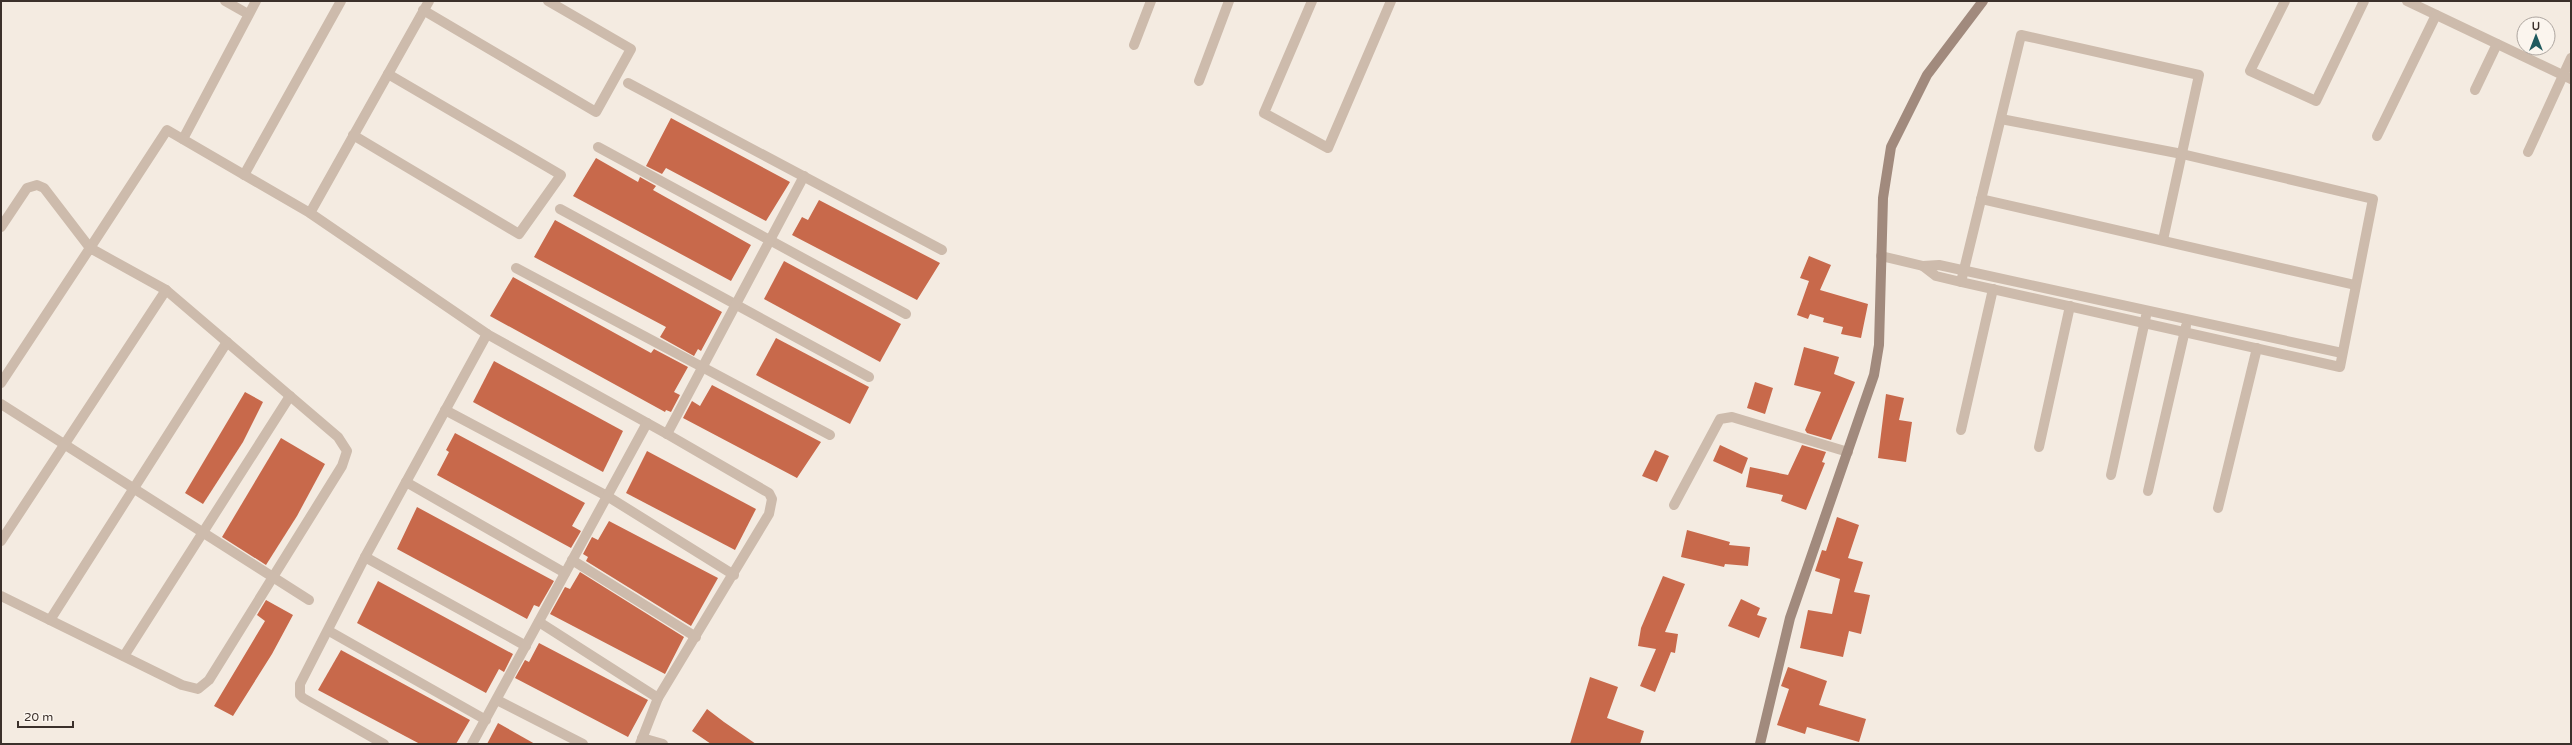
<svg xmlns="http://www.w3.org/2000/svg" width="2572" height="745" font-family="'Varela Round',sans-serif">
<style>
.building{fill:#c8694b}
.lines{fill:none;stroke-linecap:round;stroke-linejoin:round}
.street{stroke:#cdbbac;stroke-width:10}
.secondary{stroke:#a18a7d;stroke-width:10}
</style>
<rect width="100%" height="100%" fill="#f4ebe1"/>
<g class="building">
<polygon points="671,118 790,182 766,221 666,168 662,174 646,166"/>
<polygon points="596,158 638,182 640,177 656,186 653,190 751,245 731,281 573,196"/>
<polygon points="819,200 940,263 917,300 792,235 802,217 808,220"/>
<polygon points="555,220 722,312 701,351 698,349 694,356 660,337 666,327 534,257"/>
<polygon points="1809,256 1831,265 1820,290 1868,304 1861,338 1841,334 1843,327 1823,322 1824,318 1810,314 1808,319 1797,315 1809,281 1800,278"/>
<polygon points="784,261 901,324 880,362 764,299"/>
<polygon points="513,277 651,353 654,349 688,367 674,392 680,395 671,412 666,410 665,412 490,316"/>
<polygon points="776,338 869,387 850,424 756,375"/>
<polygon points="1804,347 1839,357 1834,374 1855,382 1831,440 1807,433 1805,430 1821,392 1794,385"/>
<polygon points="494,361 623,431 603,472 473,402"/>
<polygon points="1755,382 1773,388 1765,414 1747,408"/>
<polygon points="712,385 821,442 797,478 683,418 692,401 700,406"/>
<polygon points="245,392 263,402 243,442 203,504 185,493"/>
<polygon points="1886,394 1904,398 1899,420 1912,422 1906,462 1878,458"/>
<polygon points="455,433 585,503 572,526 581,531 571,548 437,475 449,452 446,450"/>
<polygon points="281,438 325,464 297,516 266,565 222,537"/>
<polygon points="1720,445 1748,458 1742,474 1713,461"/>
<polygon points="1802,445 1826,452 1822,462 1825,463 1806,510 1781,501 1783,495 1746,487 1750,467 1788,475"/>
<polygon points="1655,450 1669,456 1657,482 1642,476"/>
<polygon points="647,451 756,509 735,550 626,493"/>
<polygon points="417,507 554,581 539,607 534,605 527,619 397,549"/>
<polygon points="1837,517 1859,525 1848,558 1863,562 1854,592 1870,595 1861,634 1849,631 1843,657 1800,648 1808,610 1832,614 1840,579 1815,571 1822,550 1826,551"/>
<polygon points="609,521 718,578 691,626 586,561 588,557 583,554 592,537 598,540"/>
<polygon points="1687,530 1730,542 1729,545 1750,547 1748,566 1725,564 1724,567 1681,557"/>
<polygon points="580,572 684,637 665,674 550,614 565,587 570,589"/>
<polygon points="1663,576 1685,584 1665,632 1678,634 1675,653 1671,652 1655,692 1640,686 1656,649 1638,646 1641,628"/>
<polygon points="378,581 513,654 504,672 499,669 486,693 357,623"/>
<polygon points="1741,599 1760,608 1757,615 1767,618 1759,638 1728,626"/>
<polygon points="266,600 293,615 272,654 233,716 214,706 265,621 257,615"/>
<polygon points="539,643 648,700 628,737 515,678 525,660 529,662"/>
<polygon points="341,650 470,720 456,744 420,744 318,690"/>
<polygon points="1788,667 1827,681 1819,705 1866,719 1859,742 1807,727 1805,734 1777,725 1789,689 1781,686"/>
<polygon points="1590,677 1618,687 1607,718 1644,731 1640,744 1570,744"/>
<polygon points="707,709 724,722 756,744 711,744 692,731"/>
<polygon points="498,723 535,744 487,744"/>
</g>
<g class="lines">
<g class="street">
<polyline points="225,1 248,14"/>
<polyline points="1312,1 1264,113 1328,148 1391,1"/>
<polyline points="2285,1 2250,71 2316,101 2364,1"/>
<polyline points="2407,1 2571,79"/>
<polyline points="423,10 596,112 631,49 548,1"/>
<polyline points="1134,45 1151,1"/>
<polyline points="1199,81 1229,1"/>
<polyline points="628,83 942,250"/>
<polyline points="2475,90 2497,44"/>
<polyline points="353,135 519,234 561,175 388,74"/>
<polyline points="2377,136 2436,15"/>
<polyline points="183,139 256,1"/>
<polyline points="598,147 906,314"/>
<polyline points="2528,152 2571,58"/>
<polyline points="244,175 341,1"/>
<polyline points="1981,199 2355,285"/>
<polyline points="560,209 869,377"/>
<polyline points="310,213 429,1"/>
<polyline points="1,227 27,188 37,185 44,188 90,248 167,130 310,213 487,334 667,434 769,493 772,499 769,514 658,698 640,744"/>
<polyline points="1881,256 1923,266 1939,265 2342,353"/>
<polyline points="1923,266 1936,276 1961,282 2340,367 2373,199 2182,154 2001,119"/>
<polyline points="516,268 830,435"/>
<polyline points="1961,282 2021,35 2199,75 2163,240"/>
<polyline points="1,383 90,248 166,290 338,437 347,451 342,466 209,680 198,689 182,685 1,596"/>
<polyline points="1,404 309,600"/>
<polyline points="445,410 607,496 734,575"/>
<polyline points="1961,430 1993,289"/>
<polyline points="667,434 804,176"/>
<polyline points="2039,447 2070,306"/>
<polyline points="2111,475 2146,316"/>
<polyline points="406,482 565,573"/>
<polyline points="2148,491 2186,326"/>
<polyline points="1674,505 1720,419 1732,417 1848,452"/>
<polyline points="2218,508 2257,348"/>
<polyline points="1,541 166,290"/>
<polyline points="365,557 526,646"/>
<polyline points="572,560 696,637"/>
<polyline points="50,620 227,342"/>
<polyline points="539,622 658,698"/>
<polyline points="329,631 486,720"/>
<polyline points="124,656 290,396"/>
<polyline points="497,700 583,744"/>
<polyline points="642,738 663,744"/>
<polyline points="384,744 303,698 300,695 300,684 365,557 487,334"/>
<polyline points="472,744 647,423"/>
</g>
<polyline class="secondary" points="1760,744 1790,618 1874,375 1879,345 1883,198 1891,147 1927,75 1983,1"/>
</g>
<rect width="2572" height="745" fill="none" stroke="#3b302b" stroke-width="4"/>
<g transform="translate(2536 36)"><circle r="19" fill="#fbf5ee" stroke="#aea6a0"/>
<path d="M0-3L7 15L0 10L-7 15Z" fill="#1f5a5e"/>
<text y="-6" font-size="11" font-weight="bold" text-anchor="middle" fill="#3b302b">U</text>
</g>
<path d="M18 721v6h55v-6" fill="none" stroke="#3b302b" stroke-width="2"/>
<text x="24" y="721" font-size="12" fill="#3b302b" stroke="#fbf5ee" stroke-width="3" paint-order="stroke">20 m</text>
</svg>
